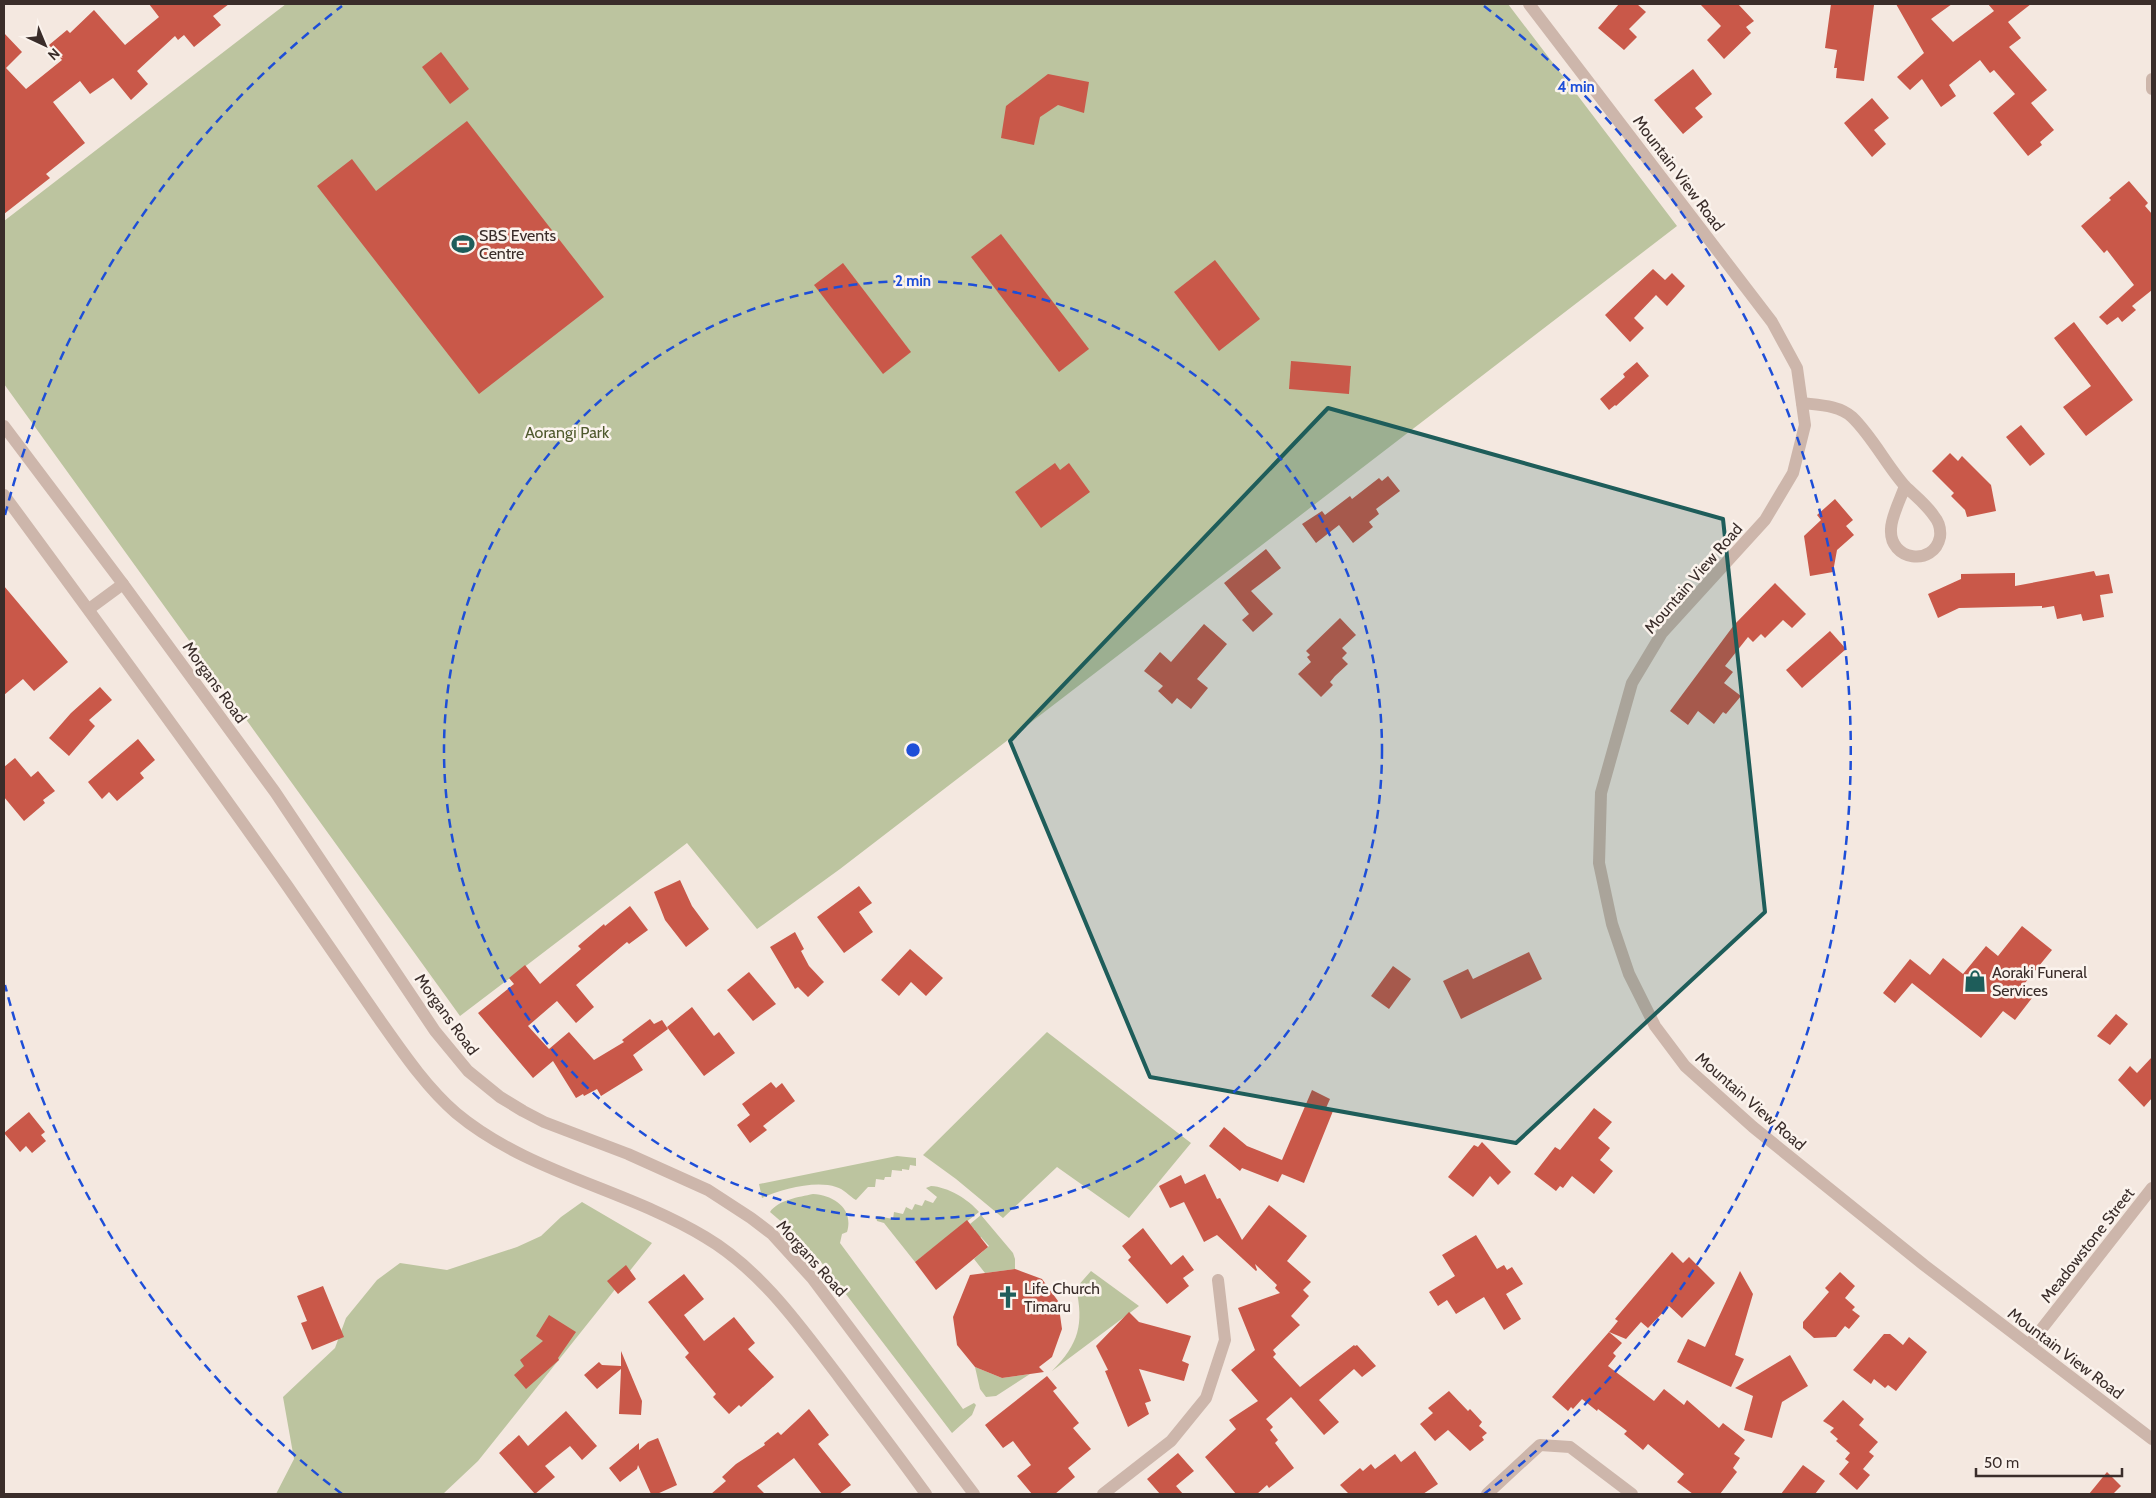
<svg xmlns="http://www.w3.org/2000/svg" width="2156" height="1498" font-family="Cabin,sans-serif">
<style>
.green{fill:#bcc49f}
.building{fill:#c95849}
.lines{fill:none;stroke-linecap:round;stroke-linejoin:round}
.minor{stroke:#cdb6ab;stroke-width:12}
.marked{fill:#1e5d5a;fill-opacity:0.2;stroke:#1e5d5a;stroke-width:4;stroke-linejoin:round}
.ring{fill:none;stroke:#1d4ed8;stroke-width:2.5;stroke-dasharray:9 6}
.labels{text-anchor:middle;stroke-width:5;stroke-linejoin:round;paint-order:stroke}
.street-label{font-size:16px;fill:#3a2d2a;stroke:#fbf3ed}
.poi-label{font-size:16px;fill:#3a2d2a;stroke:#fbf3ed;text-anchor:start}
.park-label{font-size:16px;fill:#4f592d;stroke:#fbf3ed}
.centre{fill:#1d4ed8;stroke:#fbf3ed;stroke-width:2.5}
.ring-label{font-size:15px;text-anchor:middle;font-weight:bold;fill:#1d4ed8;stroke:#fbf3ed;stroke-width:5;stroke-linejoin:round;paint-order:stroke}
</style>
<rect width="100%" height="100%" fill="#f4e8e0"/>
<g class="green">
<polygon points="286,4 1508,4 1677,226 840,869 757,929 687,843 460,1016 4,384 4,221"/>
<polygon points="1047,1032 1191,1143 1129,1218 1057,1167 1003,1218 956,1179 923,1155"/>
<path d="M897,1156L916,1158V1166L910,1165L909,1170L902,1169V1171L892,1170L891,1177H885L884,1180L876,1179L875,1187H868L856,1200C849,1196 844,1189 836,1187C816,1180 781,1189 762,1198L759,1184Z"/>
<path d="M931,1186C948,1187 968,1199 979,1212L915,1262L884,1223L877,1221L876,1217L877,1216L893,1219L894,1212L903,1214L906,1207L912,1210L915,1204L922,1206L925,1200L933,1203L937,1197L926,1188Z"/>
<path d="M813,1194C834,1195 854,1209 847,1232L842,1234L840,1243L963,1409L974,1403L976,1405L972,1415L952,1433L826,1268L798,1236L770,1212C778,1200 799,1197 813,1194Z"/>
<polygon points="582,1202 652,1243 478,1461 443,1494 276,1494 294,1459 283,1397 335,1348 346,1318 377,1280 400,1263 447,1270 517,1247 541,1236 561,1217"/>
<polygon points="981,1215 1013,1253 1015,1259 1015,1269 985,1273 974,1259 989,1246 981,1237 978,1239 972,1232 975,1230 970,1224"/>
<path d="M1091,1271L1139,1306L1052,1371C1079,1344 1084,1324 1076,1288Z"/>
<polygon points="975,1367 1002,1378 1030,1374 996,1396 986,1397 980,1389"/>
</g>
<g class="building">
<polygon points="149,4 229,4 213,16 221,25 194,47 184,35 178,40 175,36 137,71 148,84 131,100 113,78 90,94 80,81 53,102 85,143 46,174 50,178 4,214 4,33 22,52 6,68 26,89 62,60 49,45 67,30 70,33 94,10 125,45 159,17"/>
<polygon points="1619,4 1637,4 1646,12 1629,29 1637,37 1624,50 1598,28"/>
<polygon points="1700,4 1738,4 1754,21 1746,27 1751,33 1724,59 1707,40 1721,26"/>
<polygon points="1831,4 1874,5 1864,81 1836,78 1837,68 1834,68 1837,50 1825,48"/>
<polygon points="1896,4 1952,4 1931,19 1953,42 1994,11 1988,4 2031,4 2008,22 2021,38 2009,47 2047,90 2031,103 2054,130 2040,142 2042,145 2028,156 1993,113 2015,94 1994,70 1990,73 1980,60 1949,85 1956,96 1941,107 1922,79 1910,90 1897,77 1924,53"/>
<polygon points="441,52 469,89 450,104 422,67"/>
<polygon points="1693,69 1712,94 1695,108 1703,117 1683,134 1654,100"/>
<polygon points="1048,74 1089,82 1084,113 1058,105 1040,117 1034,145 1001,138 1006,106"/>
<polygon points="1872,98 1889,118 1874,130 1886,144 1872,157 1844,123"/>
<polygon points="467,121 604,297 479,394 317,186 352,159 376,191"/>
<polygon points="2129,181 2148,203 2145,206 2152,214 2152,290 2132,306 2136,310 2122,322 2118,317 2107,325 2099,317 2134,285 2107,250 2104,253 2081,226 2111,200 2109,198"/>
<polygon points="1001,234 1089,349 1059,372 971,257"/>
<polygon points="1215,260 1260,319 1219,351 1174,292"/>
<polygon points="843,263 911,352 883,374 814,285"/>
<polygon points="1653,269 1665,280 1672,273 1685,286 1667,306 1656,295 1634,318 1644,328 1630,342 1605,315"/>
<polygon points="2074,322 2133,400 2086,436 2063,407 2091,386 2054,338"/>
<polygon points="1291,361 1351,366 1349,394 1289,389"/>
<polygon points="1637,362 1649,376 1616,406 1615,405 1609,410 1600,399 1625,377 1623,374"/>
<polygon points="2021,425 2045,454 2030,466 2006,437"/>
<polygon points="1950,453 1958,461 1962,456 1991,485 1996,511 1967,517 1965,510 1951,496 1954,493 1932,471"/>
<polygon points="1055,463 1060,470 1069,463 1090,492 1041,528 1015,492"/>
<polygon points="1388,476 1400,491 1376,509 1379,514 1369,522 1373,527 1353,543 1339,525 1316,543 1302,524 1322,511 1325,515 1350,496 1352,499 1379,478 1382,481"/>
<polygon points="1835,499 1853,520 1846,526 1854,535 1837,550 1833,572 1810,576 1804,536 1821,520 1817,515"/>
<polygon points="1266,549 1281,568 1251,591 1273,614 1253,632 1242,620 1249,614 1224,583"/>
<polygon points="2094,571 2096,576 2109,574 2113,593 2100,595 2104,617 2083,621 2081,614 2057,619 2054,606 2042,608 2042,606 1959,608 1938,618 1928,594 1961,579 1961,574 2015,573 2015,586"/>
<polygon points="1775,583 1806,614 1792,628 1783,620 1765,638 1761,634 1753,642 1748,637 1725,666 1733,672 1724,683 1741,696 1726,714 1723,712 1714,724 1698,711 1688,725 1670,711 1734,625"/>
<polygon points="4,586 68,662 34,691 23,679 4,695"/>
<polygon points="1340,618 1356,635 1342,648 1347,653 1342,658 1348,664 1335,676 1330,682 1333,685 1321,697 1298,674 1311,662 1307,657 1310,655 1306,651"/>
<polygon points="1204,624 1227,644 1197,679 1208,688 1191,709 1177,698 1172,704 1158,691 1163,686 1144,671 1160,652 1171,662"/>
<polygon points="1830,631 1846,649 1802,688 1786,670"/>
<polygon points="100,687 112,700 89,720 95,726 69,756 49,738 71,713"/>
<polygon points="138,739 155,760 140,773 144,778 117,801 109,792 102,799 88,782"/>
<polygon points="15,758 31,777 38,771 55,791 43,800 45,803 24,821 4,797 4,767"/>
<polygon points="680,880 692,906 709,929 686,947 665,920 654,892"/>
<polygon points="859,886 872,903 859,912 873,932 844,953 817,917"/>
<polygon points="630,906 648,930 629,944 627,942 576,985 594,1007 576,1023 557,1001 528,1026 549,1049 569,1032 594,1060 624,1042 622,1040 650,1019 654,1024 662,1020 668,1029 633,1055 643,1070 601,1096 597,1089 584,1096 583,1094 576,1098 553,1061 533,1078 478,1013 514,984 509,978 525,965 540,984 581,949 578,946 604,924 605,926"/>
<polygon points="2022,926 2052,950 2020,989 2032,998 2015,1020 2003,1011 1981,1038 1912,983 1895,1003 1883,993 1910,959 1930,975 1943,958 1963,974 1986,946 1998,956"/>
<polygon points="795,932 804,949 801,951 809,966 824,982 808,997 798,987 795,989 770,947"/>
<polygon points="910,949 943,978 926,996 911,982 899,996 881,980"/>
<polygon points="1529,952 1542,979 1461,1019 1443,981 1468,969 1473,979"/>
<polygon points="1393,966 1411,979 1389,1009 1371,996"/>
<polygon points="749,972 776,1004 753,1021 727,990"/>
<polygon points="692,1007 714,1036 719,1032 735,1053 704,1076 667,1027"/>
<polygon points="2116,1014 2128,1024 2110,1045 2097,1036"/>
<polygon points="2152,1057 2152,1098 2144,1107 2118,1080 2130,1066 2137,1073"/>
<polygon points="771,1082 776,1088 782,1083 795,1101 763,1126 767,1130 750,1143 737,1125 750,1115 742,1104"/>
<polygon points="1312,1090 1330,1099 1326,1108 1333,1111 1304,1183 1282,1174 1278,1182 1242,1168 1240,1171 1209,1146 1224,1127 1247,1146 1282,1160"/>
<polygon points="1594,1108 1612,1122 1598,1138 1610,1148 1600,1160 1613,1171 1594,1194 1572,1176 1563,1188 1560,1186 1556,1191 1534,1174 1555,1147 1560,1150"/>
<polygon points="29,1112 45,1132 41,1135 46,1141 32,1153 26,1146 20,1152 4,1133"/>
<polygon points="1482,1142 1511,1172 1498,1185 1490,1176 1473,1197 1448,1177 1474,1145 1478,1147"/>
<polygon points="1205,1174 1217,1199 1220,1198 1242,1240 1269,1205 1307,1236 1287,1261 1311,1282 1303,1290 1309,1296 1291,1316 1300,1325 1273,1350 1276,1354 1273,1357 1300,1387 1354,1345 1355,1346 1357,1345 1376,1366 1362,1377 1354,1369 1319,1400 1339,1422 1324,1435 1291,1397 1266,1419 1273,1427 1270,1430 1278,1440 1275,1443 1294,1468 1269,1488 1267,1485 1257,1494 1236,1494 1205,1457 1236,1429 1229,1420 1258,1401 1231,1370 1255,1350 1238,1308 1280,1293 1275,1288 1277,1285 1255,1264 1257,1270 1256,1271 1217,1235 1204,1242 1184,1202 1170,1208 1159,1186 1181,1175 1185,1184"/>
<polygon points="967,1220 988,1247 936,1290 915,1262"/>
<polygon points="1143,1228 1171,1265 1183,1255 1194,1270 1183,1278 1189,1286 1167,1304 1128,1260 1131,1257 1122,1246"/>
<polygon points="1476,1235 1497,1269 1504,1265 1507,1270 1512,1267 1523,1284 1506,1294 1521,1319 1504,1330 1484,1297 1456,1314 1447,1300 1438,1306 1429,1292 1455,1276 1442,1255"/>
<polygon points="1672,1252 1683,1263 1689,1257 1715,1283 1682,1318 1669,1306 1648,1328 1641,1322 1626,1339 1609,1332 1618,1321 1615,1319"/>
<polygon points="626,1265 636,1279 618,1294 607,1281"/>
<polygon points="1015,1269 1042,1279 1058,1301 1062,1329 1052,1357 1039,1367 1044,1372 1002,1378 975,1367 957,1345 953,1317 970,1275"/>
<polygon points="1740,1271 1753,1294 1735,1355 1744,1359 1731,1387 1677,1362 1688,1339 1705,1347"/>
<polygon points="1840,1272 1855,1286 1845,1298 1855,1307 1852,1310 1860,1316 1849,1329 1845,1326 1836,1337 1814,1338 1803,1328 1803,1322 1829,1292 1825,1288"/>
<polygon points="684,1274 704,1299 684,1315 704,1341 734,1317 755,1343 748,1349 774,1377 741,1407 739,1405 729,1414 713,1397 716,1394 685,1357 689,1353 648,1302"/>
<polygon points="323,1286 344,1337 312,1350 301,1323 307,1321 297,1296"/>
<polygon points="1129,1312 1139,1322 1191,1336 1182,1361 1189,1364 1184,1381 1139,1369 1151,1401 1145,1403 1149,1414 1128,1427 1105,1371 1108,1370 1096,1346"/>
<polygon points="549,1315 576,1332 558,1358 559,1360 526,1389 514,1375 524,1366 520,1360 543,1341 536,1336"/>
<polygon points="1609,1332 1622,1343 1613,1353 1616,1356 1608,1366 1654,1401 1664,1389 1684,1405 1687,1400 1719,1428 1723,1423 1745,1440 1734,1454 1740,1458 1733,1468 1737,1472 1720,1494 1693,1494 1677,1482 1684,1474 1648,1444 1643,1450 1624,1434 1627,1431 1598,1409 1597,1411 1582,1399 1573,1409 1571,1407 1568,1411 1552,1397"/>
<polygon points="1884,1334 1890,1334 1903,1345 1909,1337 1927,1352 1896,1391 1888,1385 1885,1388 1874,1379 1871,1384 1853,1370"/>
<polygon points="621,1351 642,1401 641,1415 619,1414 621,1369 597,1389 584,1375 599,1362 602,1365 621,1366"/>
<polygon points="1790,1355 1808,1386 1782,1402 1772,1438 1744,1430 1753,1396 1735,1388"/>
<polygon points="1047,1376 1057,1388 1053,1391 1079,1423 1073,1428 1091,1449 1068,1468 1075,1477 1055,1494 1032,1494 1017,1476 1031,1465 1013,1441 1003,1448 985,1425"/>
<polygon points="1449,1391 1468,1411 1470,1409 1482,1422 1479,1426 1487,1433 1482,1437 1484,1440 1470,1451 1448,1430 1435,1441 1420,1424 1433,1413 1428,1408"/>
<polygon points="1843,1400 1864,1419 1859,1425 1878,1442 1869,1452 1874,1456 1863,1469 1870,1475 1857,1490 1839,1474 1849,1462 1845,1459 1850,1453 1836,1441 1838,1439 1830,1432 1834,1428 1823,1421"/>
<polygon points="809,1409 829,1435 818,1444 851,1485 839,1494 822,1494 794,1458 757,1486 765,1494 711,1494 726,1481 722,1477 736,1464 765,1445 764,1443 778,1432 781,1435"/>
<polygon points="566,1411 597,1446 582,1460 570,1446 545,1466 555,1477 535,1494 499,1453 519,1435 528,1446"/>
<polygon points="658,1438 677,1485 657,1494 651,1494 638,1465 637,1469 620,1482 609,1468 639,1443 639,1450 648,1442"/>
<polygon points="1415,1451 1438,1484 1423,1494 1349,1494 1340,1485 1360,1468 1363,1471 1371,1464 1375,1469 1395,1454 1401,1462"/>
<polygon points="1178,1453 1194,1471 1176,1486 1183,1494 1160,1494 1147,1479"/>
<polygon points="1803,1465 1825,1481 1815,1494 1781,1494"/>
<polygon points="2107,1472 2121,1486 2113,1494 2089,1494"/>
</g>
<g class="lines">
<g class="minor">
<polyline points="1529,4 1772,322 1797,368 1805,425 1793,473 1765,520 1662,633 1632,683 1601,793 1599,863 1612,924 1629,974 1655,1026 1685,1066 1753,1127 1924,1265 2152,1439"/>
<polyline points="2152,79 2152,89"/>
<path d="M1802,403C1818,405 1839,405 1852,417C1872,436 1887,466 1905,486C1915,496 1926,504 1934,516C1939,522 1941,529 1940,537C1934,567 1889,561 1891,529C1891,517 1901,498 1905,486"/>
<polyline points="4,426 123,584 275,792 435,1031 468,1071 500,1097 523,1111 544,1122 628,1154 708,1190 751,1218 772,1234 812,1278 974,1494"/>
<path d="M4,495C99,624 194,753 286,884C316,928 347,972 377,1016C401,1050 425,1086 456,1113C528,1173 626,1189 705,1237C761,1270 800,1326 839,1377C868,1416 898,1455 926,1494"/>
<polyline points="89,609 123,584"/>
<polyline points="2029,1345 2152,1188"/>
<polyline points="1103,1494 1171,1441 1206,1398 1225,1340 1218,1280"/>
<polyline points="1487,1494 1540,1445 1570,1447 1632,1494"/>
</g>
</g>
<path class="marked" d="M1328,408L1723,519L1765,912L1516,1143L1150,1077L1010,741Z"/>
<g class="ring">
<circle cx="913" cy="750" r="469"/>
<path d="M342 1494A938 938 0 0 1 5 985M5 515A938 938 0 0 1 342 6M1484 6A938 938 0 0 1 1484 1494"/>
</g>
<defs>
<symbol id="stadium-bare" viewBox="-9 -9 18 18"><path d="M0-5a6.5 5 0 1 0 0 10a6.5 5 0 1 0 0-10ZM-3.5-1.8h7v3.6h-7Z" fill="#1e5d5a" stroke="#fbf3ed" stroke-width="2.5" paint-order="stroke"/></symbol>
<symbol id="shop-bare" viewBox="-9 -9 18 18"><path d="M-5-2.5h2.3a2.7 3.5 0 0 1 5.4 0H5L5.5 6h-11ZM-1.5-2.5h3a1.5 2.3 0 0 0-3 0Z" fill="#1e5d5a" stroke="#fbf3ed" stroke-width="2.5" paint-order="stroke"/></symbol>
<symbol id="church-bare" viewBox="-9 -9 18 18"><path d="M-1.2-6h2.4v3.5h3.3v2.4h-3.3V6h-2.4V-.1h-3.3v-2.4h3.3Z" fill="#1e5d5a" stroke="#fbf3ed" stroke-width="2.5" paint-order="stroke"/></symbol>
</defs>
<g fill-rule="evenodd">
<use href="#stadium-bare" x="447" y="228" width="32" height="32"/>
<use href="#shop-bare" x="1959" y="965" width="32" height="32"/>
<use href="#church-bare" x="992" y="1281" width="32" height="32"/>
</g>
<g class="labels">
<g class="street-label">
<text transform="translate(1679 173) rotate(53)" y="6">Mountain View Road</text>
<text transform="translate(1693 578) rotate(-49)" y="6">Mountain View Road</text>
<text transform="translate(215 682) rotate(54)" y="6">Morgans Road</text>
<text transform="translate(447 1014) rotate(54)" y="6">Morgans Road</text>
<text transform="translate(1751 1101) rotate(41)" y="6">Mountain View Road</text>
<text transform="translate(2087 1245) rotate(-52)" y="6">Meadowstone Street</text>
<text transform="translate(812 1258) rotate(48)" y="6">Morgans Road</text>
<text transform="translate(2066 1353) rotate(37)" y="6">Mountain View Road</text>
</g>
<g class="poi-label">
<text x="479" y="241">SBS Events<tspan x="479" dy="18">Centre</tspan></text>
<text x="1992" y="978">Aoraki Funeral<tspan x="1992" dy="18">Services</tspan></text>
<text x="1024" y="1294">Life Church<tspan x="1024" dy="18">Timaru</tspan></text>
</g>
<g class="park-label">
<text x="567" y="438">Aorangi Park</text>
</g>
</g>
<circle cx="913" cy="750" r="8" class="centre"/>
<g class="ring-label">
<text x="1576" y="92">4 min</text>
<text x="913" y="286">2 min</text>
</g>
<rect width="2156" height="1498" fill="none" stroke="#3a2d2a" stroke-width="10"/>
<g transform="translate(45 45) rotate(136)" stroke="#fbf3ed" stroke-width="4" paint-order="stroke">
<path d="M0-4L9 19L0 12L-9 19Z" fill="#3a2d2a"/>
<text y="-8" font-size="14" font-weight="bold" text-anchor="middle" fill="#3a2d2a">N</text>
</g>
<path d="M1976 1468v8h146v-8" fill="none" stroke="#3a2d2a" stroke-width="2.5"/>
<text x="1984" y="1468" font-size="15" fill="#3a2d2a" stroke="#fbf3ed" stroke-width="4" paint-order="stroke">50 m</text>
</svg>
